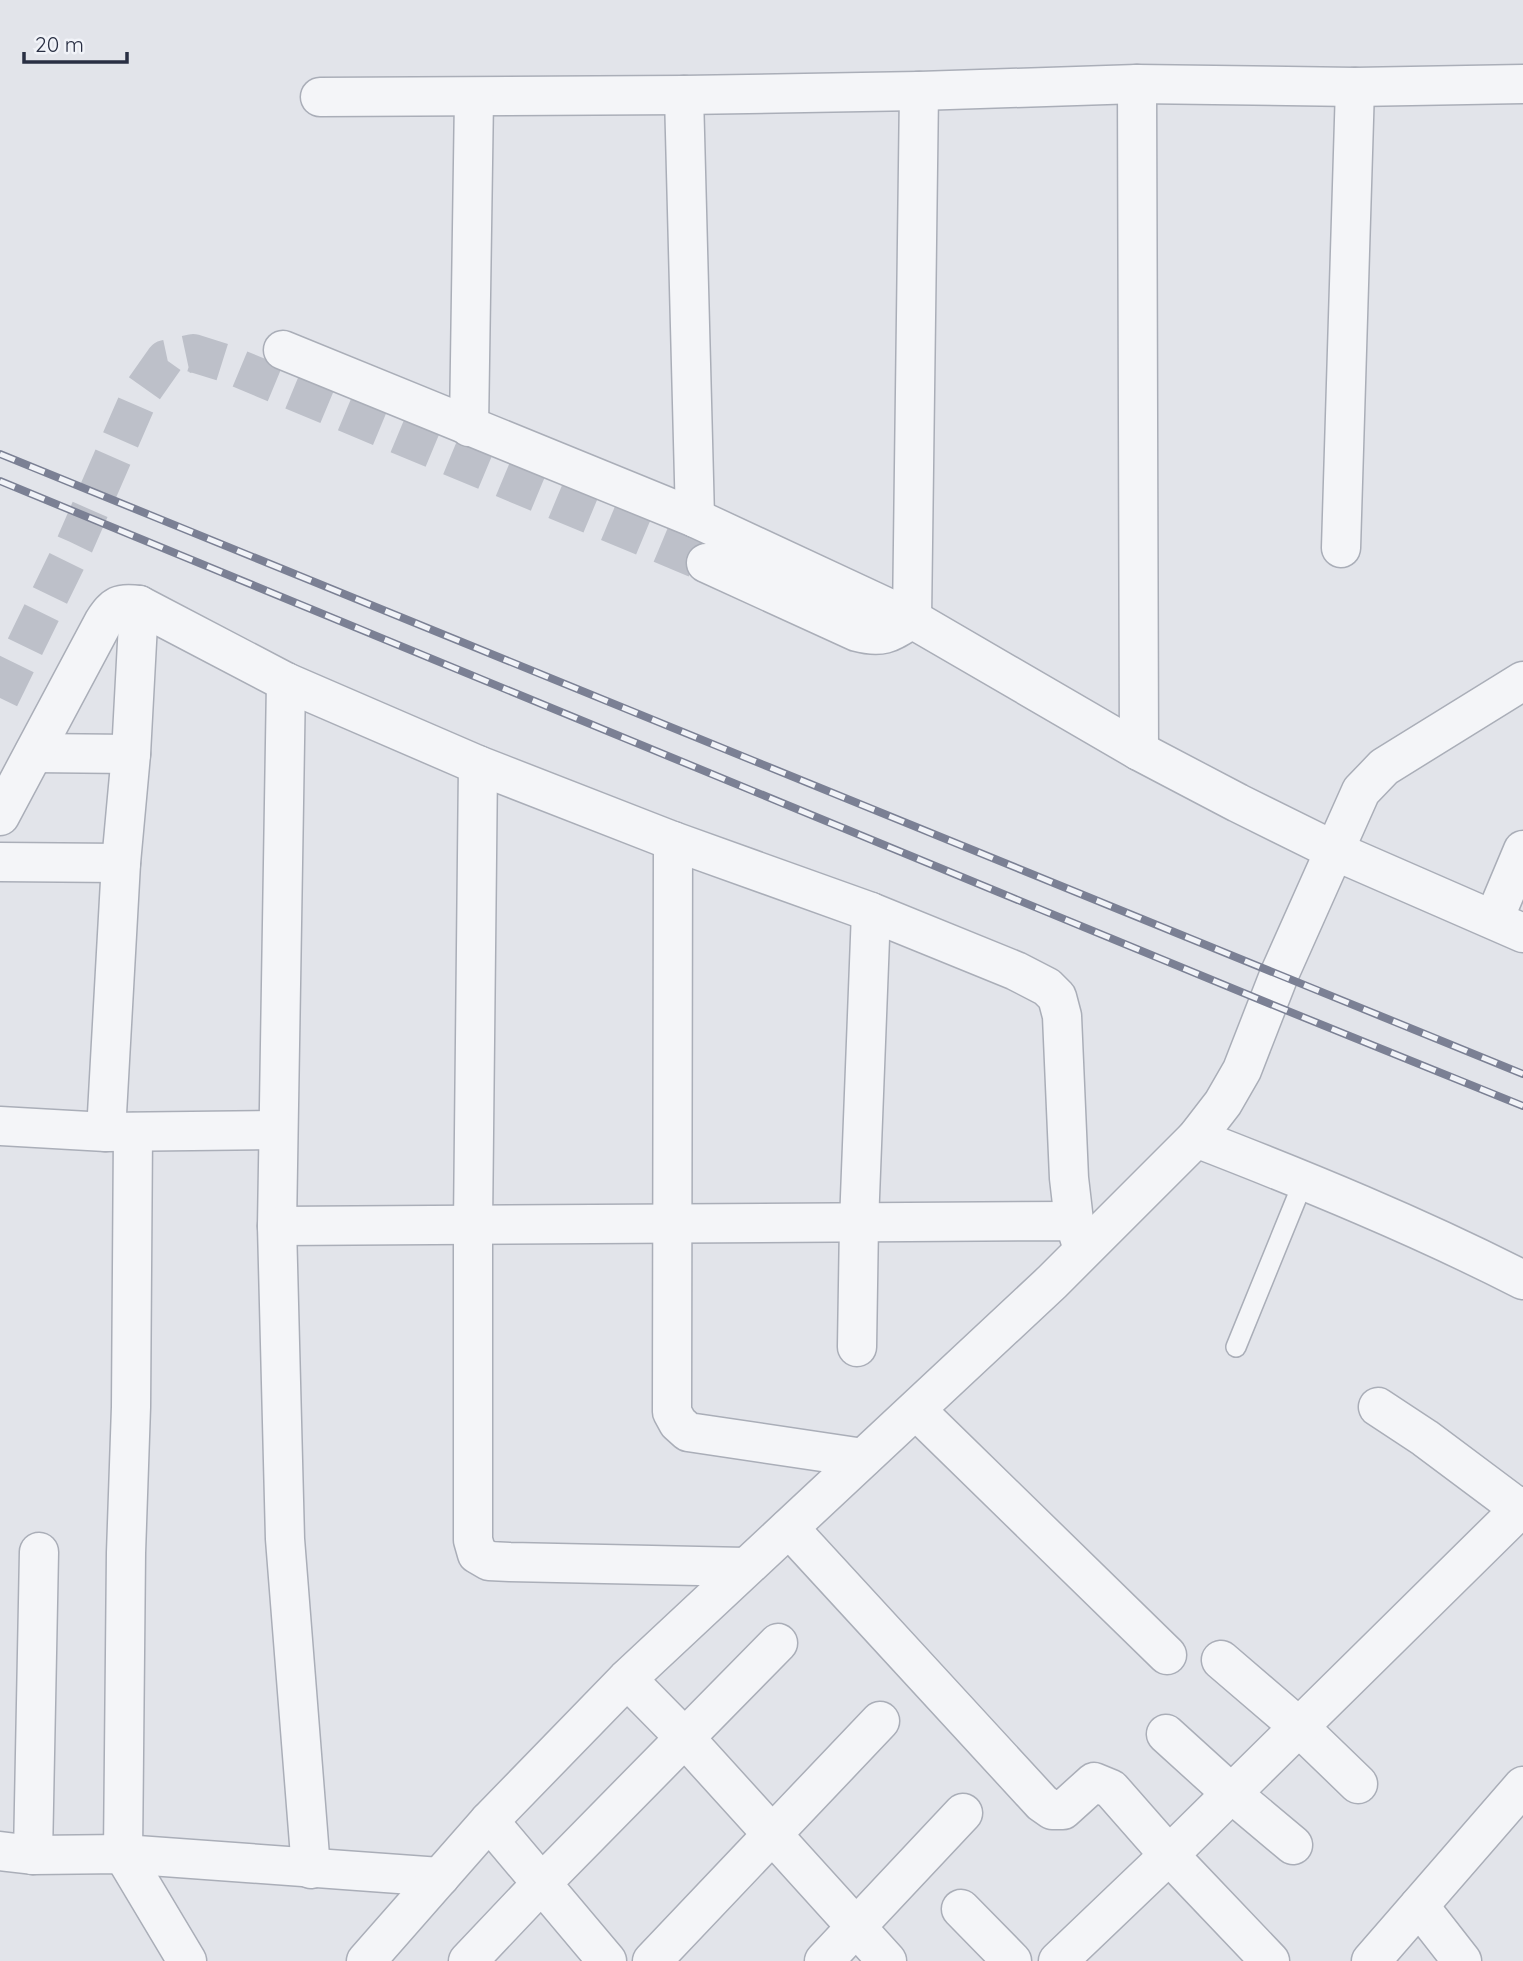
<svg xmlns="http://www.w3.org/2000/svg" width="1523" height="1961" font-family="Quicksand,sans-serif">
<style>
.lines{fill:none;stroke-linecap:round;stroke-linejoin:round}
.minor-tunnel{stroke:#bdc0c9;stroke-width:38;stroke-dasharray:38 19;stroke-linecap:butt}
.service-casing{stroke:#aaaeb8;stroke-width:22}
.minor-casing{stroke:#aaaeb8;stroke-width:41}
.service{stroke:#f4f5f8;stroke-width:19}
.minor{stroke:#f4f5f8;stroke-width:38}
.rail-casing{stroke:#7b8094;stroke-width:8}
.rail{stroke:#f1f3f8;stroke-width:5;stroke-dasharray:16;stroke-linecap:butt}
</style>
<rect width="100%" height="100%" fill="#e2e4ea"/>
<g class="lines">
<polyline class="minor-tunnel" points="0,698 75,544 141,393 165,359 193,353 228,364 706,563"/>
<defs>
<polyline id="service" points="1236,1347 1304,1180"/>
<g id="minor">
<polyline points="1137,84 1139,751"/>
<polyline points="684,95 695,518"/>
<polyline points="320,97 684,95 919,91 1137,84 1355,87 1523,84"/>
<polyline points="283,350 695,518 912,619 1139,751 1238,803 1335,851 1523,933"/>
<polyline points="469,427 474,97"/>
<polyline points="1341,548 1355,87"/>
<path d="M706,563L857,632C883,639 890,633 912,619L919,91"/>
<polyline points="286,682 277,1226 285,1539 311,1869"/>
<polyline points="34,753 131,754"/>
<polyline points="478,765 473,1225 473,1540 477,1554 489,1561 510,1562 746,1567"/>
<path d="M0,816L104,621C115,605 119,602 139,605L286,682L478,765L673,841L871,912L1016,971L1047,987L1057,997L1062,1016L1069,1178L1074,1221"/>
<polyline points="673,841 672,1412 678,1423 688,1432 863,1458"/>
<polyline points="0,862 121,863"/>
<polyline points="1494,919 1523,850"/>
<polyline points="0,1126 106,1132 278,1130"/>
<polyline points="106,1132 121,863 131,754 139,605"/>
<polyline points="133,1132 131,1407 126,1553 123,1854 187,1961"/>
<path d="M1196,1138C1307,1181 1417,1226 1523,1280"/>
<polyline points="277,1226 1074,1221 1082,1246"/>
<polyline points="857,1347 859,1223 871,912"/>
<polyline points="1378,1407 1425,1438 1520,1509"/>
<polyline points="916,1410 1167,1655"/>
<polyline points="789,1528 1042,1803 1052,1810 1063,1810 1094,1782 1111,1789 1169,1855 1270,1961"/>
<polyline points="1221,1660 1299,1727 1358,1784"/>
<polyline points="627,1679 684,1737 887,1961"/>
<polyline points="1166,1734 1231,1793 1293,1845"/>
<polyline points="489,1821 607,1961"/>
<polyline points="0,1851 33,1855 123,1854 440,1877"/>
<polyline points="33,1855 39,1552"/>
<polyline points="1419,1906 1462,1961"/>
<polyline points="961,1909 1012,1961"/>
<polyline points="366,1961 489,1821 627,1679 1052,1282 1196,1138 1223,1103 1242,1070 1279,975 1361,791 1384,767 1523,681"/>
<polyline points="468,1961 542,1883 778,1643"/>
<polyline points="652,1961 880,1721"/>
<polyline points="824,1961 963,1813"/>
<polyline points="1058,1961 1169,1855 1523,1506"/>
<polyline points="1371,1961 1523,1786"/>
</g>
</defs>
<use href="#service" class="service-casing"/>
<use href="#minor" class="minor-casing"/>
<use href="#service" class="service"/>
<use href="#minor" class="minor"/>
<defs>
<g id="rail">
<polyline points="0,454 1523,1074"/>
<polyline points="0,481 1268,1003 1523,1106"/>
</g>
</defs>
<use href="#rail" class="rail-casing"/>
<use href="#rail" class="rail"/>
</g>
<path d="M24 52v10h103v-10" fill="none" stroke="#292f43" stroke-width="3.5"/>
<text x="35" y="52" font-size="21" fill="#292f43" stroke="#f1f3f8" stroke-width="5" paint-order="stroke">20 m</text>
</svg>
